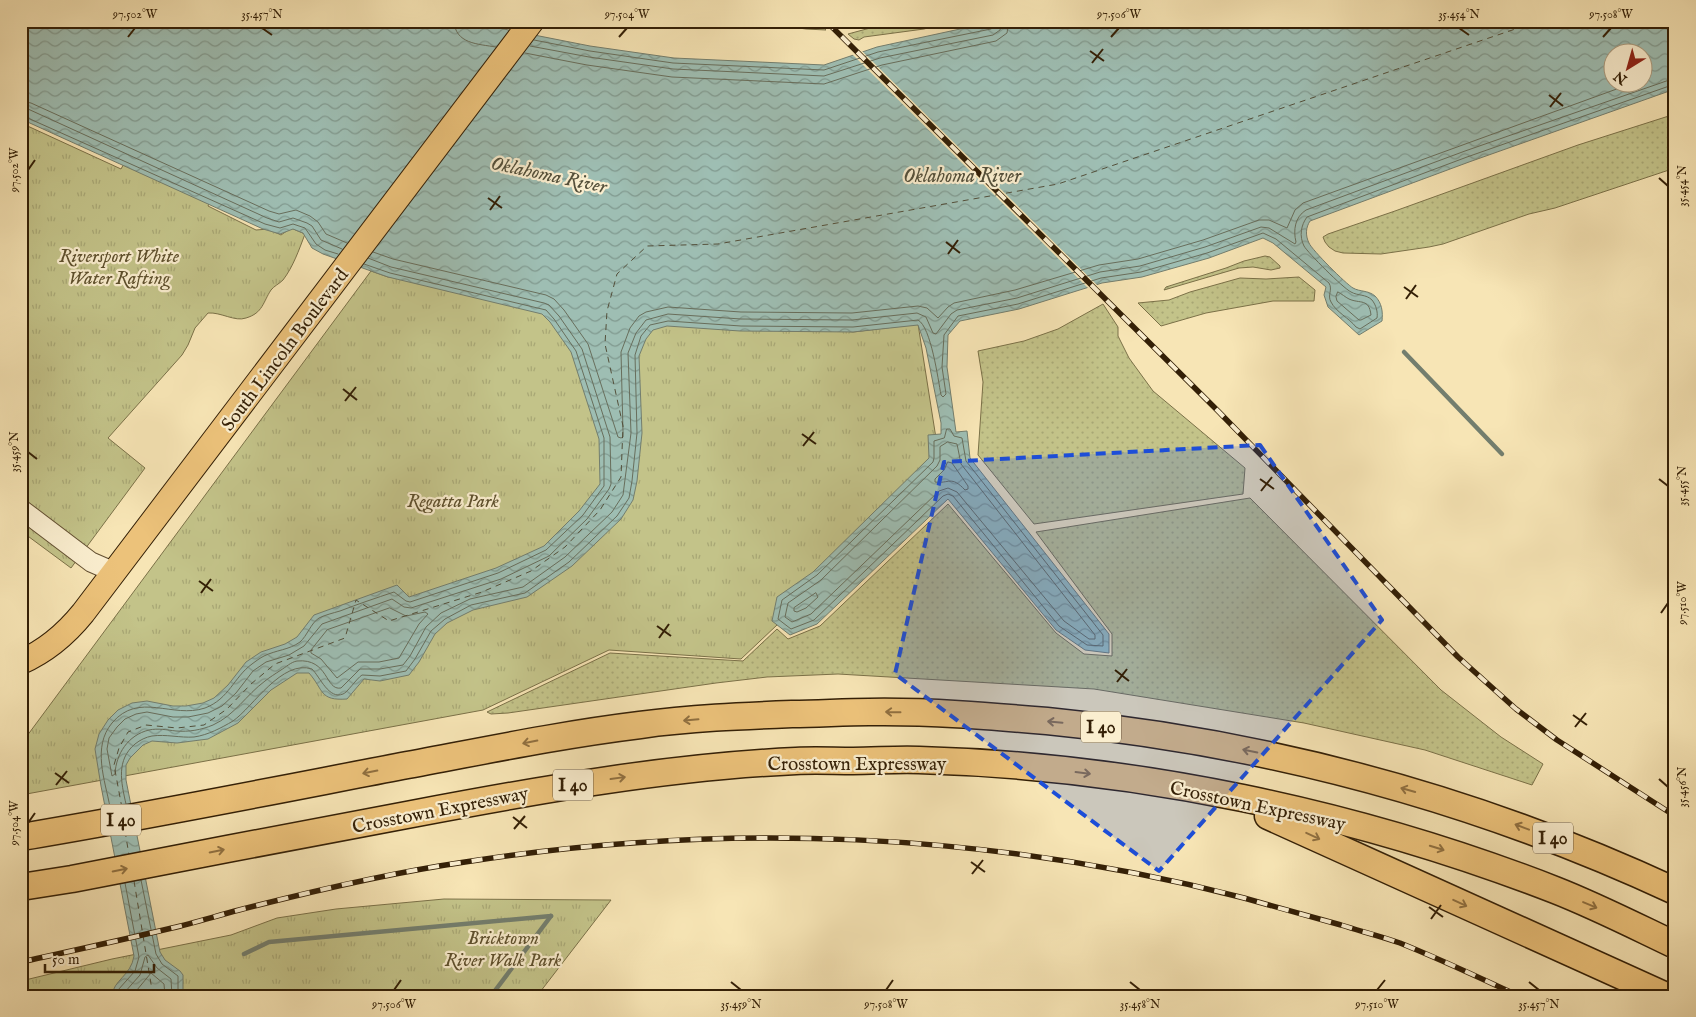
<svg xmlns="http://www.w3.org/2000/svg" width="1696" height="1017" font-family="'IM FELL English',serif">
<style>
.grass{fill:url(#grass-dots);stroke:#7b7148}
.park{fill:url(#park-tufts);stroke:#7b7148}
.water{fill:url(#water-waves);stroke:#737e6e;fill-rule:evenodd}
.pier{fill:#f7e5b5}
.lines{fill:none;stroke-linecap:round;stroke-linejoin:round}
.shore{stroke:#686e5c;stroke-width:1}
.stream{stroke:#737e6e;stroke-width:4.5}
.ferry{stroke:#534f3a;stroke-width:1;stroke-dasharray:6 5;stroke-linecap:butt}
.minor-casing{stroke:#645032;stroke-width:21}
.major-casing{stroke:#331f06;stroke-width:26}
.highway-casing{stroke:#331f06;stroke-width:29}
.minor{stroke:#faeecf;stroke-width:19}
.major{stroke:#ecc27a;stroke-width:24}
.highway{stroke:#ecc27a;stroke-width:26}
.rail-casing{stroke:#331f06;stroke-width:5.5}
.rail{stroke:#faeecf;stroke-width:4;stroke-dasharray:11;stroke-linecap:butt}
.oneway{stroke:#907040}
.marked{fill:#1d4ed8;fill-opacity:0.2;stroke:#1d4ed8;stroke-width:4;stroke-dasharray:10 6;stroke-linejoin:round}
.ticks{fill:none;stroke:#331f06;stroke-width:2}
.labels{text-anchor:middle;stroke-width:4.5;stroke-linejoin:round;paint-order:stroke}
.shield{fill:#faeecf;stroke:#6f5d42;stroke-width:1}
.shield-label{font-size:18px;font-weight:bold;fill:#331f06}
.park-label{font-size:19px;font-style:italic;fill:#5e502d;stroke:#faeecf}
.street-label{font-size:19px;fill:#331f06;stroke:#faeecf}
.water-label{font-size:20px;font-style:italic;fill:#534f3a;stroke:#faeecf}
.neatline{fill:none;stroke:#331f06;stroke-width:2}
.ticks-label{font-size:12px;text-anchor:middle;fill:#331f06}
</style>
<defs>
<pattern id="grass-dots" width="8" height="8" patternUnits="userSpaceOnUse" patternTransform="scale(1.25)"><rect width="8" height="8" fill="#c3c389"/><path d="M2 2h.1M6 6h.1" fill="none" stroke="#a8a775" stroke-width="1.8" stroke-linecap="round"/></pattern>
<pattern id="park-tufts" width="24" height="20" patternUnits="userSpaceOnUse" patternTransform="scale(1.25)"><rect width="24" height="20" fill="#c3c389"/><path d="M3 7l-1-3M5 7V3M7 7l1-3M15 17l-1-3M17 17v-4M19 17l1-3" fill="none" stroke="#a8a775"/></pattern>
<pattern id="water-waves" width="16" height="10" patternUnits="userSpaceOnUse" patternTransform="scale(1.25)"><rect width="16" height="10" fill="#9ebeb3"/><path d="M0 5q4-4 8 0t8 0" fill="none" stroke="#819a90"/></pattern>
</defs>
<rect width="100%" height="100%" fill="#f7e5b5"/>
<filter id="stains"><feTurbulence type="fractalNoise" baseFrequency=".004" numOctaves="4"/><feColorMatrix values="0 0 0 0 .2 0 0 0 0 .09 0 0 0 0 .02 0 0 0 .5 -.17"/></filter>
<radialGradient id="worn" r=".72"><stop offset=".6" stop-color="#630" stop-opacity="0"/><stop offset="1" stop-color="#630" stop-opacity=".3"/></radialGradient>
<g class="grass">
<polygon points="748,21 817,21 826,30 806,29"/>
<polygon points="896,21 953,21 924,29 864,37 859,40 854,39 848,34"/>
<polygon points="1675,114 1675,168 1555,208 1529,214 1443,244 1429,247 1381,254 1343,253 1335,251 1329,247 1325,242 1323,237 1328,234 1395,211 1578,145"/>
<polygon points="1265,256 1270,257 1280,266 1280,268 1271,270 1253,267 1239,268 1164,290 1166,287 1226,268 1244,261"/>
<polygon points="1299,277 1315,290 1314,301 1273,301 1206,313 1161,326 1138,303 1169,300 1190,292 1240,278 1266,279"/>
<polygon points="1103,304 1118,327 1118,336 1129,358 1153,391 1245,468 1243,494 1034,524 978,455 983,382 978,351 1024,341 1058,329"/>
<polygon points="1250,498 1441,690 1501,737 1543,764 1532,785 1425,750 1304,723 1094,689 838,674 767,677 716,683 508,713 491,714 487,712 610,653 743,661 777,629 788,639 820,626 948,504 1056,633 1084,654 1112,656 1112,634 1036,532"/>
</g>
<g class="park">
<path d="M21,123L121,169L131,151L217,184L208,206L256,230L269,229L281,235L291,228L305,234C299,250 293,267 283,280C279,284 274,286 271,290C263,302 263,313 246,318C235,322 221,312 208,313L195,328L188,345L182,355L108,438L145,468L71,568L21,531Z"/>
<polygon points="371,271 388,277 853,332 918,324 941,470 741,659 609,650 483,710 21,795 21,744"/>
<polygon points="444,899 611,900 537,996 21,996 21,981 112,959 231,935 277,918 336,909"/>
</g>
<path class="water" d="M21,21H463L590,46L674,58L824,65L877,47L997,21H1675V89L1469,162L1310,221C1306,227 1305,235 1309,243C1312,250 1346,284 1353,288C1360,292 1368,290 1375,296C1382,303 1383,312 1382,321L1359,335L1328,307L1324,295L1326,287L1273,243L1263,238L1209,258L1142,277L1102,283L1019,309L960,321L948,335L947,367L956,432L967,431L970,458L1109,634V653L1085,650L1056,630L948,499L817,624L790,635L772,621L777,597L813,572L929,458L928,435L941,434V423L926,348L918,325L853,332L740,331L667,326L653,330L646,339L639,356L642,433L637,481L633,500L621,519L572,566L527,597L473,610L447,623L435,634L419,662L409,675L380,681L364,679L347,699C319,701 324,690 309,673H297L271,690L238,723L208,739L177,743L152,741L143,745L130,758L126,765V780L160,952L165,960L180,971L183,975V996H112C113,980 131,976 134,956L101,786L95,749L99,734L108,720L118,710L132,703L147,701L173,706H186L203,703L214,698L228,685L246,662L261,652L285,644L297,637L314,615L397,585L409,597L496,568L544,546L579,511L600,484L599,439L571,352L550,322L542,314L388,277L323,254L312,248L303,233L293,229L280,234L263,229L21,119ZM1614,52H1644V82H1614Z"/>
<polygon class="pier" points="861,50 1099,287 1090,290 851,53"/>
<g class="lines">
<g class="shore">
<path d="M454,21C455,44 478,44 496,47"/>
<polyline points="534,40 590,51 673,63 824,70 878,52 991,29 995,26 996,21"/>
<polyline points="530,46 589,57 673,69 824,76 880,58 993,35 1000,30 1002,21"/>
<polyline points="525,53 587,65 672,77 824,84 882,65 996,41 1007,33 1009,21"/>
<polyline points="21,101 31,103 269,211 279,214 296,210 310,216 318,222 326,234 347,243"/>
<polyline points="21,108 28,109 267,218 279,222 293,218 307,223 312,226 321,240 342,249"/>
<polyline points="21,115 265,224 280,228 293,224 305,228 316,244 325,250 338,254"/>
<polyline points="373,252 393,259 546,295 554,299 564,310 588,344 618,437 621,438 623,437 623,432 621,352 630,328 639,316 646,312 668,307 741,312 852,313 918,306 927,308 938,318 948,307 954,303 1015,290 1099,265 1138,259 1203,240 1259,220 1269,220 1287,228 1295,210 1303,203 1636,82"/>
<path d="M368,258L391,267L544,303L549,305L559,316L582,349L610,437L611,484L609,489L587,519L549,556L501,579L411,608L404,607L392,599L322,624L304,646L289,655L266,662L253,671L236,693L222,706L208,713L188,717H173L147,712L136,714L125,719L117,727L109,738L107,749L112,776L115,774C116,754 128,735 149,730C158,728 167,730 176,731C189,732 201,730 213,725C235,715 246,695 265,681C270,677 275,674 281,670C286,667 291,662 297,661C329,658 325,691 341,688L360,669H380L403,665L410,656L426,627L441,613L470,599L523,587L565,557L612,512L623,495L631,433L628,353L636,333L646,320L668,314L741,319L852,320L917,313L926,317L933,333L936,334L951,314L957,310L1017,298L1100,272L1140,266L1205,247L1261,227L1269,228L1295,244L1296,242C1293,230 1295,217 1306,210L1465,151L1675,78"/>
<path d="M1338,292C1342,294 1345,297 1349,299C1360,304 1369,298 1371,315L1361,320H1359L1337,301L1336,297Z"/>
<polygon points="947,429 950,429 954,436 962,438 966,461 1103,635 1103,646 1087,645 1059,626 953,496 948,494 943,496 814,620 791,629 778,619 782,600 817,575 933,462 934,458 934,441 944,438"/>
<polygon points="948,442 957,444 961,464 1095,635 1095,639 1089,639 1064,621 957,492 948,488 939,491 811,614 792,622 785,617 788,603 821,580 937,466 940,460 940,447"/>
<path d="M948,462L952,463L968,486V489L965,490C951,475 949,484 935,482V479L944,470Z"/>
<polygon points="816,593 818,597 806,608 797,612 794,611 794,608"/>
<polygon points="390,608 406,616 425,612 428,614 419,624 399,658 379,662 358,662 337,678 321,659 311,653 311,650 327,630"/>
<path d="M126,804C121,782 116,760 135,744C140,740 146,737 152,736C166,734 180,738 194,737C208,735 221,728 233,721C253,707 282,659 312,669C320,677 329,700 343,694C347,693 357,678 362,675L380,676L406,671L415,659L431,631L445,619L471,605L525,593L569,562L617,516L629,498L632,481L637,433L635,355L641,336L650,325L668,321L741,326L853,327L918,320C931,327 938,379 941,395L943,397L946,394L942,367L944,335L958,316L1018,304L1101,278L1141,272L1207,253L1263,233L1276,239L1329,283C1333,290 1327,295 1331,302C1336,312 1349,318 1356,327L1360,329L1377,318C1378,312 1376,305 1372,300C1366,294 1358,296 1351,292C1343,288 1308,253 1304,246C1299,236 1301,225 1307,217L1467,157L1675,84"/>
<path d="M110,807C105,780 92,747 112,723C139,691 172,719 205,708C229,699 234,677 252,664C256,661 260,658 264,656C276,650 289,650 300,642C307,636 311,623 319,618C325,615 333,613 340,611C358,604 376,598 394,592L406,601L410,602L498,573L546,550L583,515L604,486V438L576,351L554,319L546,310L390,273L364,264"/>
<polyline points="141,880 156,954 162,964 178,976 178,996"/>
<polyline points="117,996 118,990 135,971 139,957 125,883"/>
<polyline points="123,996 124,993 140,975 145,957 148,955 157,968 171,979 172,996"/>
<polyline points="132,996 151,973 164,984 165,996"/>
</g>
<g class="stream">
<polyline points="1404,352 1502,454"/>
<polyline points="244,954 269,942 551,916"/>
<polyline points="1319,993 1322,996"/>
<polyline points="491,996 551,916"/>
</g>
<g class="ferry">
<polyline points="122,808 114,765 119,748 128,732 146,725 177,728 204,725 227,709 251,684 275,664 345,638 356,600 389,621 482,592 531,571 565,547 600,510 621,477 623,426 605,344 607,311 617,274 647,246 718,244 1058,184 1539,21"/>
<polyline points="125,831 129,855"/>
<polyline points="134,881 153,996"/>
</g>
<defs>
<polyline id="minor" points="21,509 91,562 114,572"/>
<path id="major" d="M21,662C46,651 66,634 83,613L532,21"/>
<g id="highway">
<polyline points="1268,816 1666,996"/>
<path d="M21,837C147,816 272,791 397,767C478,752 558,735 640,725C690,718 741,716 792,714C818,714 843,712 869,712C928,711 988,716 1047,721C1264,742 1477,799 1675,891"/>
<path d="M21,887L72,879C185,857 299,835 412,814C539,790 666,767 796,761C815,760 834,761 853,761C875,761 898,759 919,760C1134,766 1355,812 1555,890C1596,906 1635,926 1675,945"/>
</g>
</defs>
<use href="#minor" class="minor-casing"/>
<use href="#major" class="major-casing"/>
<use href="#highway" class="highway-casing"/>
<use href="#minor" class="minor"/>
<use href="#major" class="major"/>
<use href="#highway" class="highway"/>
<defs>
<g id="rail">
<polyline points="826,21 1218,411 1458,657 1516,709 1557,740 1675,816"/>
<path d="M21,962C71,951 122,940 172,928C194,923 216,916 239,910C313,891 389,873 465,862C725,821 989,832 1244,898C1276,907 1308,916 1341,925C1360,931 1380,936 1400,943C1440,959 1480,978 1519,996"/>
</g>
</defs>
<use href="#rail" class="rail-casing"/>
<use href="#rail" class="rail"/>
</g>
<defs><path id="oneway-shaft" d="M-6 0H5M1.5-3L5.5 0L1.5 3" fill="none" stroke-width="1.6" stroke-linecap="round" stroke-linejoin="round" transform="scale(1.25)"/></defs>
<g class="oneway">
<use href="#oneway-shaft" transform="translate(893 712) rotate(-179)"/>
<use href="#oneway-shaft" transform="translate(691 720) rotate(175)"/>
<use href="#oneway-shaft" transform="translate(1055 722) rotate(-175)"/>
<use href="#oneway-shaft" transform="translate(530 742) rotate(169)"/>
<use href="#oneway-shaft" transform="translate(1250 751) rotate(-168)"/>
<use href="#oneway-shaft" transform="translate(370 772) rotate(169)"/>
<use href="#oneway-shaft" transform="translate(1083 773) rotate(7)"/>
<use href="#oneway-shaft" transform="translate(618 778) rotate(-8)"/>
<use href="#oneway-shaft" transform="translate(1408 790) rotate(-164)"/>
<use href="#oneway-shaft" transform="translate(1522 827) rotate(-159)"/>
<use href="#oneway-shaft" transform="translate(1313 836) rotate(25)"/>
<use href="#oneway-shaft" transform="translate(1437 848) rotate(17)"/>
<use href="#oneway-shaft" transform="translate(217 851) rotate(-11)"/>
<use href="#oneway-shaft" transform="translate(120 870) rotate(-11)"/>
<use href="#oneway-shaft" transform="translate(1460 903) rotate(25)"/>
<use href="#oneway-shaft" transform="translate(1590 905) rotate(23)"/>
</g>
<path class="marked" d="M1260,445L1382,620L1159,871L895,674L944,462Z"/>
<path class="ticks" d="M262,28L272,35M1459,28L1469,35M128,37L135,28M619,37L627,28M1111,37L1119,28M1603,37L1611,28M1090,51L1104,61M1092,63L1103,49M1549,95L1563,106M1550,107L1561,93M28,170L35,160M1659,178L1668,186M488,198L502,208M490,210L500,196M946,242L960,253M948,254L958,240M1404,287L1418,297M1406,299L1416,285M343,389L357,400M345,401L356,387M802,434L816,444M803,446L814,432M28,452L37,459M1260,479L1274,489M1659,479L1668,486M1261,491L1272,477M199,581L213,591M201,593L211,579M1661,613L1668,603M657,626L671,636M659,638L669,624M1115,670L1129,681M1117,682L1127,669M1573,715L1587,725M1575,727L1586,713M55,773L69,783M1659,779L1668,787M56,785L67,771M513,817L527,828M28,823L35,813M514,829L525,816M971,862L985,872M972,874L983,860M1429,907L1443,917M1431,919L1441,905M731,982L741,990M1130,982L1140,990M1529,982L1539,990M394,990L401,980M886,990L893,980M1377,990L1385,980"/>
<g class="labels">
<g class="shield">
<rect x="1081" y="711.5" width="40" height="31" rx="4"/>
<rect x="553" y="769.5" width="40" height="31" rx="4"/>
<rect x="101" y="804.5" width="40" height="31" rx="4"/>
<rect x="1533" y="822.5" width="40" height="31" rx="4"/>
</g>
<g class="shield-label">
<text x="1101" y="733">I 40</text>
<text x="573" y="791">I 40</text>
<text x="121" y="826">I 40</text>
<text x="1553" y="844">I 40</text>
</g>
<g class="park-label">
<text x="119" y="262">Riversport White<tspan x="119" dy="22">Water Rafting</tspan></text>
<text x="453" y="507">Regatta Park</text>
<text x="503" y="944">Bricktown<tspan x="503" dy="22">River Walk Park</tspan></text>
</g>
<g class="street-label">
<text transform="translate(284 349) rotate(-53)" y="7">South Lincoln Boulevard</text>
<text x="857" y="770">Crosstown Expressway</text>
<text transform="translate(1258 805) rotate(12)" y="7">Crosstown Expressway</text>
<text transform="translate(440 809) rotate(-11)" y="7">Crosstown Expressway</text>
</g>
<g class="water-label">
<text transform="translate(549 174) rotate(12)" y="7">Oklahoma River</text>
<text x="962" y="182">Oklahoma River</text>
</g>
</g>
<rect width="1696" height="1017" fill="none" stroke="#f7e5b5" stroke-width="55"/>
<g transform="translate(1628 68) rotate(217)"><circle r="24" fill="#faeecf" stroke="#aa9b7f"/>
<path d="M0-4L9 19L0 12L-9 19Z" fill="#8f2418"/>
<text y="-8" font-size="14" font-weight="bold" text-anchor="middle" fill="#331f06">N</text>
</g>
<path d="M45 964v8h109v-8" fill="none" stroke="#331f06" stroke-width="2.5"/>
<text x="52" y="964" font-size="15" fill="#331f06" stroke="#faeecf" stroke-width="4" paint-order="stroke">50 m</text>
<rect x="28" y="28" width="1640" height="962" class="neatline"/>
<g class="ticks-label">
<text x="135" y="18">97.502°W</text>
<text x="262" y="18">35.457°N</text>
<text x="627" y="18">97.504°W</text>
<text x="1119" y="18">97.506°W</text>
<text x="1459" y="18">35.454°N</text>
<text x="1611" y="18">97.508°W</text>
<text transform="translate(14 170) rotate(-90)" y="4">97.502°W</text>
<text transform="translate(1682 186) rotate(-90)" y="4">35.454°N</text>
<text transform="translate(14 452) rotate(-90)" y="4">35.459°N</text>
<text transform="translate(1682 486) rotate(-90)" y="4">35.455°N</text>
<text transform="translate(1682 603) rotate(-90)" y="4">97.510°W</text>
<text transform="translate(1682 787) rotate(-90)" y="4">35.456°N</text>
<text transform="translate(14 823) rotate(-90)" y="4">97.504°W</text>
<text x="394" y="1008">97.506°W</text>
<text x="741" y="1008">35.459°N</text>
<text x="886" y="1008">97.508°W</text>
<text x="1140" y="1008">35.458°N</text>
<text x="1377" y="1008">97.510°W</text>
<text x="1539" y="1008">35.457°N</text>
</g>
<rect width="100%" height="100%" filter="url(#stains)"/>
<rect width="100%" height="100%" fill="url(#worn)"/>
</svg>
